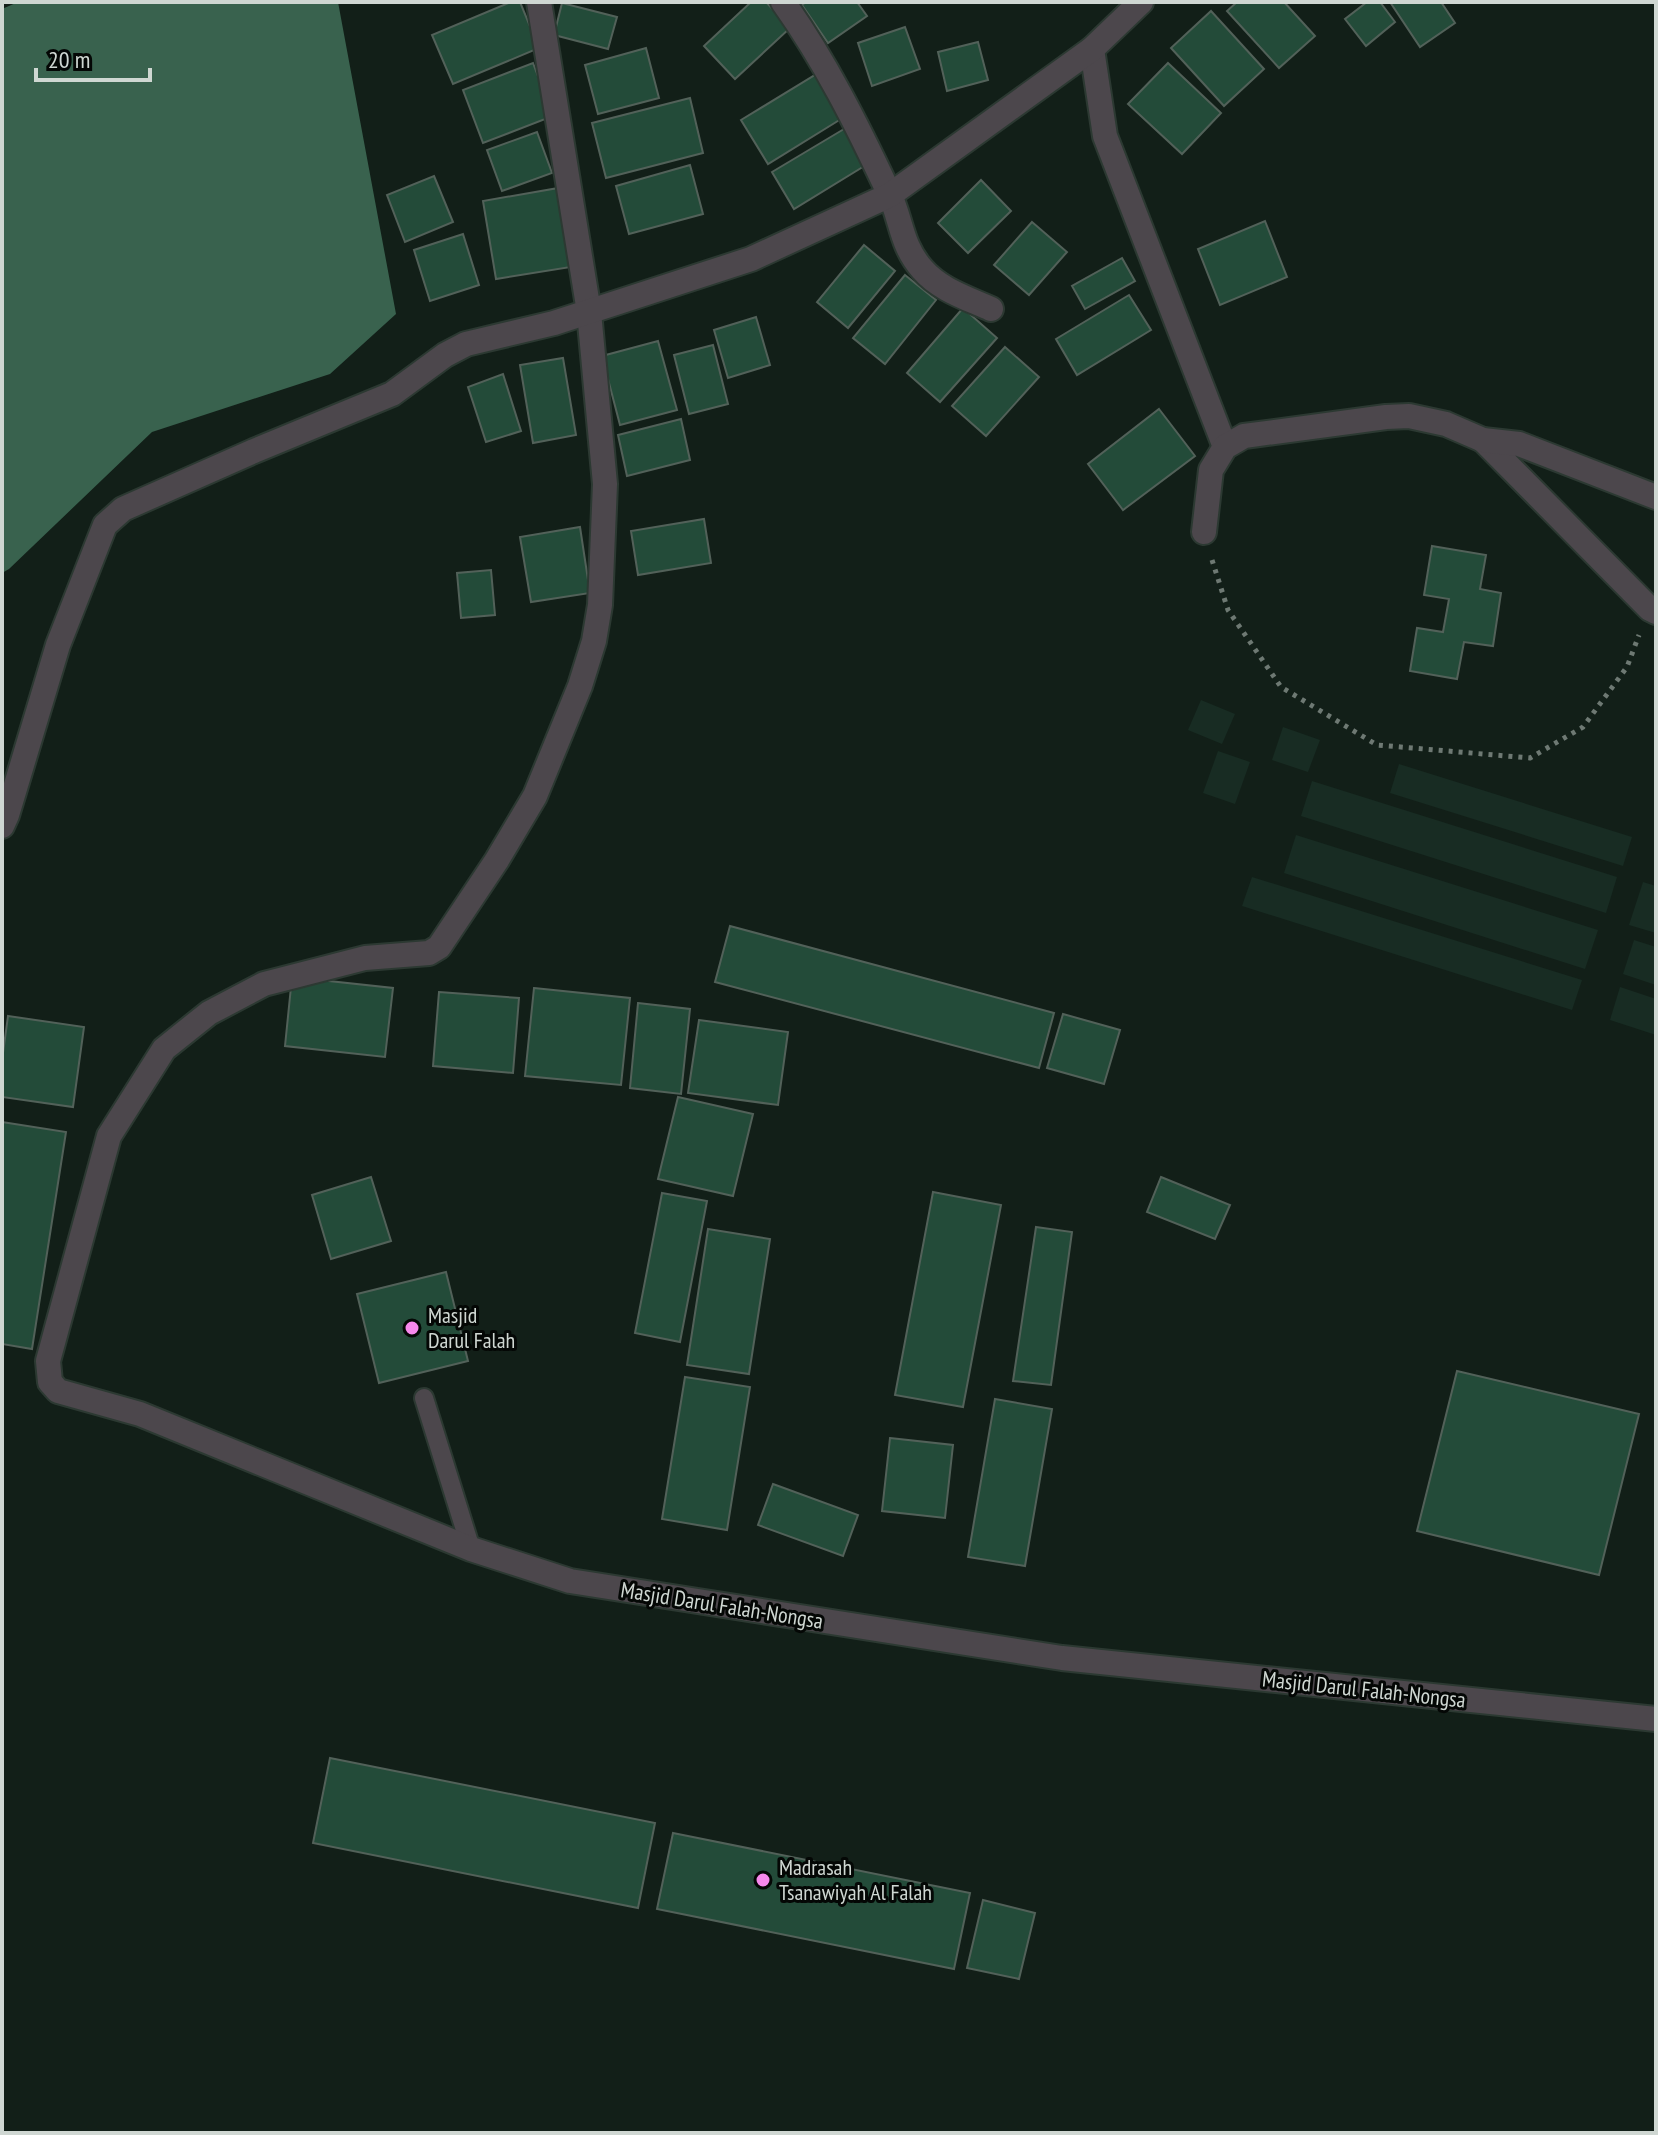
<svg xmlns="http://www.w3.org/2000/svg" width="1658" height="2135" font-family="'PT Sans Narrow',sans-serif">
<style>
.built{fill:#182c23}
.water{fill:#39624e}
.building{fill:#234b39;stroke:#526159;stroke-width:2}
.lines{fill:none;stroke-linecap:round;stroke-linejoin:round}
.service-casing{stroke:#2c3932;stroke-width:22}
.minor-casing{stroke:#2c3932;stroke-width:28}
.path{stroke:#6e7973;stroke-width:5;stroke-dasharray:4 6;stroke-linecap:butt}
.service{stroke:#4c474c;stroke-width:18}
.minor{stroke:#4c474c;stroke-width:24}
.poi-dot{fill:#f688ec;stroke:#040705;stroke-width:3}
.labels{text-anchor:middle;stroke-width:6;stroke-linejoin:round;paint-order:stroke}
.poi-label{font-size:22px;fill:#cfd7d2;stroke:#040705;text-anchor:start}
.street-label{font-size:22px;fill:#cfd7d2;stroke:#040705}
</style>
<rect width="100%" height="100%" fill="#121f18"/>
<g class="built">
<polygon points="1201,700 1235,714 1222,744 1188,730"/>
<polygon points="1283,727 1320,740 1308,772 1272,760"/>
<polygon points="1218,751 1250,762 1235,804 1203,793"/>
<polygon points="1399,764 1632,837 1623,866 1390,793"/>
<polygon points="1312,781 1617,877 1606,913 1301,816"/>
<polygon points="1296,835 1598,930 1585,969 1284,873"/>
<polygon points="1252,877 1582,980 1572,1010 1242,906"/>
<polygon points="1643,882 1656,886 1656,933 1629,925"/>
<polygon points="1634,940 1656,947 1656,985 1623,974"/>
<polygon points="1620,987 1656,999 1656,1035 1610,1020"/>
</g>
<polygon class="water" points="18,2 338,2 396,314 330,374 152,432 9,569 2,573 2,9"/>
<g class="building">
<polygon points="511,2 520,2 539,48 453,84 432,35"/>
<polygon points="751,2 766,2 790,28 735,79 704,46"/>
<polygon points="806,2 857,2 867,16 828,43 802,5"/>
<polygon points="1237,2 1284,2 1315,36 1279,68 1227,11"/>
<polygon points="1367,2 1380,2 1395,22 1366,46 1345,19"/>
<polygon points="1390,2 1441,2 1455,23 1420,47"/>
<polygon points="562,3 617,17 608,49 554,35"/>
<polygon points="1211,11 1264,69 1224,106 1171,48"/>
<polygon points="905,27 920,69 872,86 858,43"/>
<polygon points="978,42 988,80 947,91 938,52"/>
<polygon points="646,48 659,98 598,114 585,65"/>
<polygon points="533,63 553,116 483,143 463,90"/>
<polygon points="1168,63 1221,113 1182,154 1128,104"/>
<polygon points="815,75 841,119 768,164 741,120"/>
<polygon points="690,98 703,153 606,178 592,123"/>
<polygon points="844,129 866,165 794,209 772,172"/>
<polygon points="537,132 552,173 502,191 487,150"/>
<polygon points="690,165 703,214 629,234 616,186"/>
<polygon points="434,176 453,222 405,242 387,195"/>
<polygon points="981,180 1011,211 968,253 938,223"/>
<polygon points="564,187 577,266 496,279 483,201"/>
<polygon points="1265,221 1287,277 1220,305 1198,249"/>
<polygon points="1032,222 1067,252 1029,295 994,265"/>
<polygon points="463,234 479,285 430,301 414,250"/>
<polygon points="864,245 895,271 848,328 817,302"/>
<polygon points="1122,258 1135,281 1085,309 1072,286"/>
<polygon points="905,275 936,300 885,364 853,338"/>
<polygon points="1129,295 1151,330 1077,375 1056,339"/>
<polygon points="963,308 997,338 940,402 907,373"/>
<polygon points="756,317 770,365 728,378 714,330"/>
<polygon points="658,341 677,410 620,425 602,356"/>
<polygon points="713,345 728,404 689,414 674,355"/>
<polygon points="1005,347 1039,377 986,436 952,406"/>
<polygon points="563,358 576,435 533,443 520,365"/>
<polygon points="503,374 521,431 486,442 468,387"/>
<polygon points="1159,409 1195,456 1123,510 1088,464"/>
<polygon points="681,419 690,460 627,476 618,435"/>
<polygon points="704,519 711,563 638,575 631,531"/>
<polygon points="580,527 590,593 531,602 520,537"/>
<polygon points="1432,546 1486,555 1480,589 1501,593 1493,646 1464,642 1457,679 1410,671 1417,628 1443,632 1449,599 1424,595"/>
<polygon points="491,570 495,615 461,618 457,573"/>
<polygon points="730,926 1054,1013 1039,1068 715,982"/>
<polygon points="292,977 393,988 385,1057 285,1046"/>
<polygon points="534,988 630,998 621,1085 525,1076"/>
<polygon points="439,992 519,998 513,1073 433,1066"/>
<polygon points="638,1003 690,1009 681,1094 630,1088"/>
<polygon points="1063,1014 1120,1030 1104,1084 1047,1068"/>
<polygon points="8,1016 84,1027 73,1107 2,1097 2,1060"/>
<polygon points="699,1020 788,1032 778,1105 688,1093"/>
<polygon points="678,1097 753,1114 733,1196 658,1179"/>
<polygon points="2,1122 66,1132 32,1349 2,1344"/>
<polygon points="371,1177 391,1241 331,1259 312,1195"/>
<polygon points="1161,1177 1230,1205 1215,1239 1147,1212"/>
<polygon points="933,1192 1001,1205 963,1407 895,1395"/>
<polygon points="662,1193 707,1201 680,1342 635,1333"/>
<polygon points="1036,1227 1072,1232 1051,1385 1013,1381"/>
<polygon points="708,1229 770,1239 749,1374 687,1365"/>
<polygon points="446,1272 468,1361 379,1383 357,1294"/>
<polygon points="1457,1371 1639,1414 1599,1575 1417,1531"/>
<polygon points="685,1377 750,1387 727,1530 662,1519"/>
<polygon points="995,1399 1052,1409 1025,1566 968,1557"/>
<polygon points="890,1438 953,1445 945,1518 882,1511"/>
<polygon points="773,1484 858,1515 843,1556 758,1525"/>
<polygon points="330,1758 655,1823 638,1908 313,1843"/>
<polygon points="673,1833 970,1893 954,1969 657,1909"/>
<polygon points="983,1900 1035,1913 1019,1979 967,1968"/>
</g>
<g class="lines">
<defs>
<polyline id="service" points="424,1398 471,1549"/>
<g id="minor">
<polyline points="539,2 589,312 605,484 600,605 594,641 580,686 535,796 497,860 439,947 429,953 365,958 264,984 209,1013 164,1049 109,1136 48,1361 50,1382 58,1391 140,1414 471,1549 570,1581 1062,1658 1656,1719"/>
<path d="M783,2C825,61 857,125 888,191C902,219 900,244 922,269C940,290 967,298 991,309"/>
<polyline points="1092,49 1105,136 1225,447"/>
<polyline points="1483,440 1650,609 1656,612"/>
<polyline points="1204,532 1211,470 1225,447 1244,436 1386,417 1409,416 1446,424 1483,440 1519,444 1656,497"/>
<polyline points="2,826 7,815 58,645 105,525 123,509 254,451 392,394 445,355 466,344 554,323 751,259 890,195 1092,49 1141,2"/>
</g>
</defs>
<use href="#service" class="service-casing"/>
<use href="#minor" class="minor-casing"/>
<polyline class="path" points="1212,560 1228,610 1281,687 1377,745 1530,758 1583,727 1627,667 1639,635"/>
<use href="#service" class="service"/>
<use href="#minor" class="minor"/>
</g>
<g class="poi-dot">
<circle cx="412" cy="1328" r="8"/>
<circle cx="763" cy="1880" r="8"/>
</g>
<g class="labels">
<g class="poi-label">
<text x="428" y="1323">Masjid<tspan x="428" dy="25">Darul Falah</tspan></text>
<text x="779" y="1875">Madrasah<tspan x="779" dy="25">Tsanawiyah Al Falah</tspan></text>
</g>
<g class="street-label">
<text transform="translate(722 1605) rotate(9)" y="8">Masjid Darul Falah-Nongsa</text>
<text transform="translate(1364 1689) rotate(6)" y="8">Masjid Darul Falah-Nongsa</text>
</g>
</g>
<rect width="1658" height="2135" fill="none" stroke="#cfd7d2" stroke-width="8"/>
<path d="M36 68v12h114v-12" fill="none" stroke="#cfd7d2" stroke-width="4"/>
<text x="48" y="68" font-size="24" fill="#cfd7d2" stroke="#040705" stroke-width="6" paint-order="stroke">20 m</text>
</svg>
